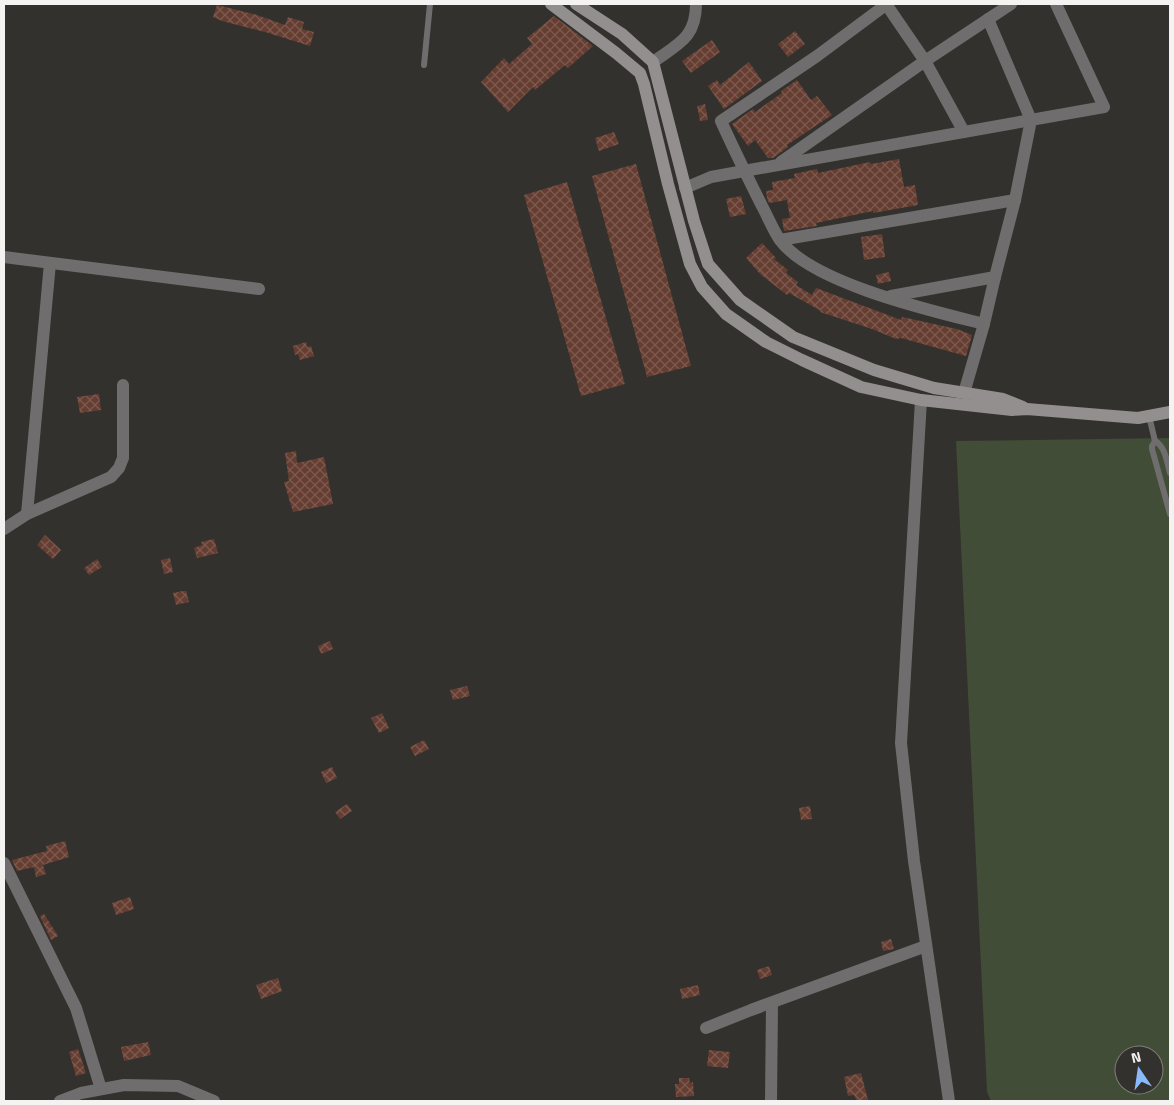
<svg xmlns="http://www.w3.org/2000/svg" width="1174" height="1105" font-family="'Titillium Web',sans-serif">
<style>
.green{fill:#414d36;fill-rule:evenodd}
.building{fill:url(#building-cross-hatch)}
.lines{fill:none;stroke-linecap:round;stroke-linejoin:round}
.service{stroke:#706d6e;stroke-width:6}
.minor{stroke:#706d6e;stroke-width:12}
.tertiary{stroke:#706d6e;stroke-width:12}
.secondary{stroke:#938f8f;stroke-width:12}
</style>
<defs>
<pattern id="building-cross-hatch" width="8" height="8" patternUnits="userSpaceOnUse" patternTransform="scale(1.25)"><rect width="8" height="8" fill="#663d31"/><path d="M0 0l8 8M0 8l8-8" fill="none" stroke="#7c5a4f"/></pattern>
</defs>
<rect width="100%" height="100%" fill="#33312d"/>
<path class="green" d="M1170,438V1101H991L987,1092L956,441ZM1124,1055H1154V1085H1124Z"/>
<g class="building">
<polygon points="217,5 257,15 285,25 288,17 304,22 302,29 314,32 310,46 265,32 222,21 213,17"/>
<polygon points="554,16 593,46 568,68 565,65 535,90 533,87 508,112 481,82 504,58 509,64 532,44 527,38"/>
<polygon points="795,31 805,44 788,57 778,44"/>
<polygon points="712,40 720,52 691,73 682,61"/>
<polygon points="749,62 762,81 724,109 708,86 717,80 720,85"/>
<polygon points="797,80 811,100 817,96 832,115 787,145 788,147 773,158 768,158 755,140 748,146 732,124 753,109 755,112 782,93 781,91"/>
<polygon points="705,104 708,120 700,121 697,106"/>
<polygon points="614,132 619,144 599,151 595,138"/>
<polygon points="899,159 904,187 915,185 918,205 873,213 873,211 816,223 817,226 784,231 782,219 790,218 787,200 769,203 767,198 766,191 773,190 772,182 795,178 794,174 817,169 818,173 870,162 871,164"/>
<polygon points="636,164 691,366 647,377 592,176"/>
<polygon points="567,182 625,384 581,396 524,195"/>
<polygon points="741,196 746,214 730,217 726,199"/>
<polygon points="882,234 885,257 864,260 861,237"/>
<polygon points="762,243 776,258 774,259 788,270 786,273 798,282 796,285 812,295 816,288 901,320 902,317 957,329 972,335 966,356 901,338 896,339 872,329 820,312 821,311 789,293 787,295 760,274 746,258"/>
<polygon points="889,272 891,281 878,284 876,275"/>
<polygon points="306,342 307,347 311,346 314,356 300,360 298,354 295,355 293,346"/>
<polygon points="99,394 101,410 80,413 77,397"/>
<polygon points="296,451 297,463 324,457 333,504 293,512 284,482 289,481 285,453"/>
<polygon points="45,535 61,550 53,559 37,545"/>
<polygon points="214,539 218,553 197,558 194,548 202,545 201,542"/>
<polygon points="170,558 173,572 164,574 161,560"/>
<polygon points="97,559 102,567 89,575 84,568"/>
<polygon points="183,591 186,591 189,602 176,605 173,593"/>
<polygon points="330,641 333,649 321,654 318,646"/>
<polygon points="467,686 470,696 453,700 450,690"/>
<polygon points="382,713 389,728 379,733 371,718"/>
<polygon points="424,740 429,749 415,756 410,747"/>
<polygon points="332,767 337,778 326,783 321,772"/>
<polygon points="347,804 352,811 340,819 335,812"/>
<polygon points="810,806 812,819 801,820 799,808"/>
<polygon points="65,841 69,857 43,865 46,874 36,877 34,867 17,871 12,860 47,851 46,846"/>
<polygon points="130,897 134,909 116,915 112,903"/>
<polygon points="44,914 58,936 51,940 40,916"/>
<polygon points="891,939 894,949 883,951 881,942"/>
<polygon points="769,966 772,975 760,979 757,970"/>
<polygon points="278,978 282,991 261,999 256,985"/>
<polygon points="698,985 700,995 682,999 680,989"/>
<polygon points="148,1042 151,1055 124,1061 121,1047"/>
<polygon points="78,1049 86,1073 76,1076 69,1052"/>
<polygon points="709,1050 730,1052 728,1068 707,1066"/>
<polygon points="861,1073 868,1100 857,1101 854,1095 848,1096 844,1077"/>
<polygon points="679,1078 689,1078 690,1083 693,1082 694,1096 676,1097 675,1084 679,1084"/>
</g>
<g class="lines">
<g class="service">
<polyline points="424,65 430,4"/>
<polyline points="1149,416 1155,441 1152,446 1152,449 1170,514"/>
<path d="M1155,441C1165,446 1167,462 1170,473"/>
</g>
<g class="minor">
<polyline points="886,4 925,61 1011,4"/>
<path d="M887,4L817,56L721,121C734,150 748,178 762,206C768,217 773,230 780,240C811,283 932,311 984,324L995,277"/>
<path d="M653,62C678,44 696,38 696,4"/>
<polyline points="781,162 925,61 964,132"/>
<polyline points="685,188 711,177 744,171 1104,107 1056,4"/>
<polyline points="780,240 1015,200 1031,120 988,19"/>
<polyline points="4,257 259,289"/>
<polyline points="891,296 995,277 1015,200"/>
<polyline points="964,393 984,324"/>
<polyline points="27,514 50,263"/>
<polyline points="4,529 27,514 111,477 119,468 123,458 123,385"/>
<polyline points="4,863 76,1008 101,1089"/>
<polyline points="706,1028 751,1010 926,946"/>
<polyline points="60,1101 81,1093 124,1085 178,1086 214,1101"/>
<polyline points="771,1101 772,1003"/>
</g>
<polyline class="tertiary" points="921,400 901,743 914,861 949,1101"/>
<g class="secondary">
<polyline points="551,4 616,53 640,73 644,84 668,184 690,264 702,287 726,314 766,342 802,360 861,387 921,400 1012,410 1027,409 1138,418 1170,412"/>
<polyline points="576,4 622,34 653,62 694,221 708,264 740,300 793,337 874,370 934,388 1003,399 1023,407"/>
</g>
</g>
<rect width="1174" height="1105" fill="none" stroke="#f4f3f1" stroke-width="10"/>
<g transform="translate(1139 1070) rotate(347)"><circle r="24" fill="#33312d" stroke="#807f7b"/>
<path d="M0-4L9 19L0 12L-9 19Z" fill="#89bafc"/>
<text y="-8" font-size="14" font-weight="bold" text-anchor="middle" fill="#f4f3f1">N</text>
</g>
</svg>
